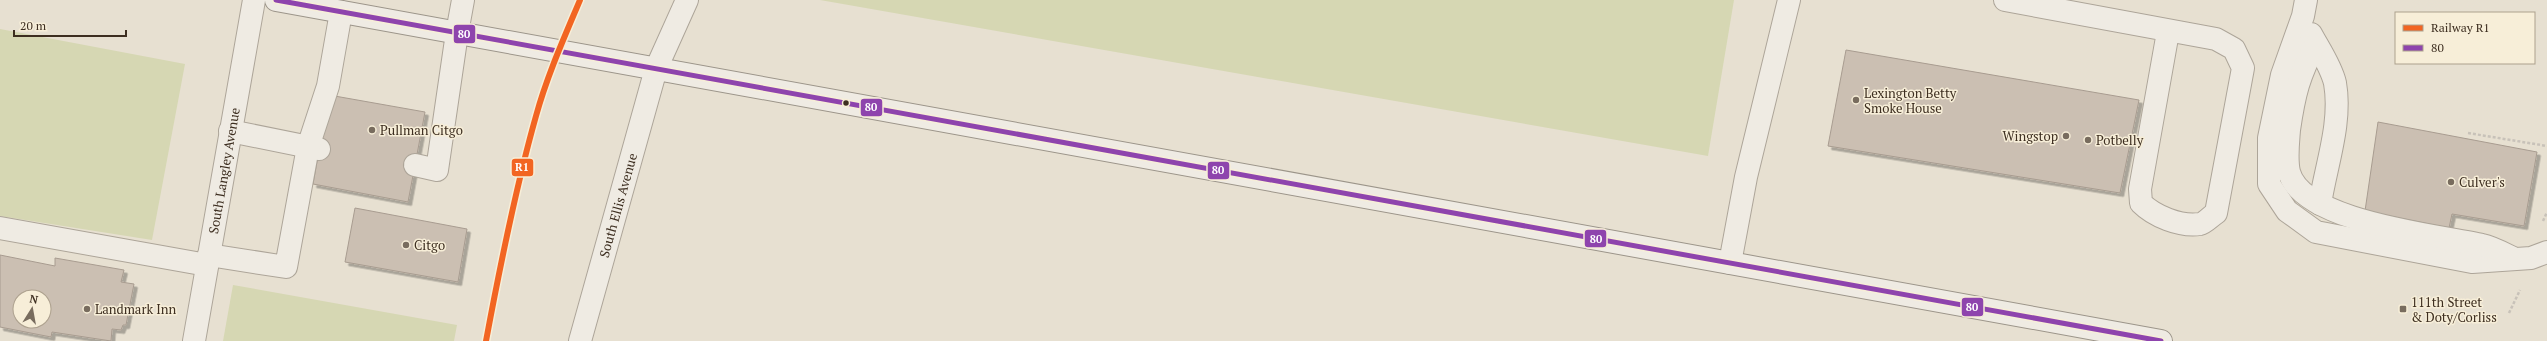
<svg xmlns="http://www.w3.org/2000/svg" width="2547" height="341" font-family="'PT Serif',serif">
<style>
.green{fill:#d6d7b3}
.building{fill:#cbbfb2;stroke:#a89c90;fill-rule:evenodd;filter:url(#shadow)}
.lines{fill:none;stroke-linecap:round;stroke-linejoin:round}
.service-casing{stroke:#ada599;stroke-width:24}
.minor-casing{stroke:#ada599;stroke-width:24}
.secondary-casing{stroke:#9c958a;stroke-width:24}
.path{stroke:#c8c2b9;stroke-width:2.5;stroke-dasharray:3 2;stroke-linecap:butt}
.service{stroke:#efebe3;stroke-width:22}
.minor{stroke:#efebe3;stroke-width:22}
.secondary{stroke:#efebe3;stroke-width:22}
.bus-1-casing{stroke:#f7eed8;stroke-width:8}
.bus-1{stroke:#8e44ad;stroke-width:5}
.rail-1-casing{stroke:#f7eed8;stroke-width:9}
.rail-1{stroke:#f26522;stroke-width:6}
.poi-dot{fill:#786c5e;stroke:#f7eed8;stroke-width:1.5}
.bus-dot{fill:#3d2e20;stroke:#f7eed8;stroke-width:1.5}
.labels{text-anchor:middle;stroke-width:3;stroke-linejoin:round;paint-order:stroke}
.poi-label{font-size:13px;fill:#3d2e20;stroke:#f7eed8;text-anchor:start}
.street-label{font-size:13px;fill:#3d2e20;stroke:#f7eed8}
.line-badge{stroke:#f7eed8;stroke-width:1.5}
.badge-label{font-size:11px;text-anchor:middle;font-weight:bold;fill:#fff}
</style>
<defs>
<filter id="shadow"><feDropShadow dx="3.5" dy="3.5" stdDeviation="0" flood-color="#0004"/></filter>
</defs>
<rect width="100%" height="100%" fill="#e7e0d1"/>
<g class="green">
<polygon points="820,0 1734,0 1708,156"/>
<polygon points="0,29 185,64 152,240 0,216"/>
<polygon points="233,285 457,325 454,341 223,341"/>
</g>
<g class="building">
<polygon points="1846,50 2139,100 2120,193 1828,146"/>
<polygon points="329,95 425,112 408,202 313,184"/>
<polygon points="2378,122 2537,152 2524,226 2452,214 2449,228 2365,211"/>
<polygon points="355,208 467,229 458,282 345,262"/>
<path d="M0,255L55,266V258L124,270L121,282L134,284L126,325H123L121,330L112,329L111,341L52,332L51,337L0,327ZM20,297H44V321H20Z"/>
</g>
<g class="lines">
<defs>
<g id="service">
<path d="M2005,0L2216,39L2234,49L2243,68L2216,213C2211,216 2205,223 2200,224C2180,227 2154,216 2141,203L2140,189L2168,32"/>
<polyline points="2306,0 2303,16 2282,75 2269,138 2269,184 2287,211 2316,232 2472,262 2531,258 2547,252"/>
<path d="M2311,34C2319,49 2331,66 2335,83C2342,123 2326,165 2320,204"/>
<path d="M2316,44C2299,74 2294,95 2289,130C2288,143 2286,159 2289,172C2302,222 2438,235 2482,245C2492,247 2503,253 2513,258"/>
<polyline points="656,69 687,0"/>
<polyline points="230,131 319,149"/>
<polyline points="415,165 437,170 457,33"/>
<polyline points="0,228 207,265"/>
<polyline points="209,255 286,267 308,147 328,86 341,12"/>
<polyline points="1730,263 1746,177 1789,0"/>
</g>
<g id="minor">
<polyline points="457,33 463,0"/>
<path id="s1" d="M194,341L254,0"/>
<path id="s2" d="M580,341L656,69"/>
</g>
<polyline id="secondary" points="276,0 2161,341"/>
</defs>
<use href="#service" class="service-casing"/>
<use href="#minor" class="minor-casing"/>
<use href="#secondary" class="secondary-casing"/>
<g class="path">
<polyline points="2468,133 2547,146"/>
<polyline points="2543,221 2547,212"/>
<polyline points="2509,313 2520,290"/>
</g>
<use href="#service" class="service"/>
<use href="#minor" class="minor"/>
<use href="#secondary" class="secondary"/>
<defs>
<polyline id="bus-1" points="276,0 2161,341"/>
</defs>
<use href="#bus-1" class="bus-1-casing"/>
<use href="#bus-1" class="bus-1"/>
<defs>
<path id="rail-1" d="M486,341C500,266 515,190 536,116C547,76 564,38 580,0"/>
</defs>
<use href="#rail-1" class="rail-1-casing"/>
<use href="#rail-1" class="rail-1"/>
</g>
<g class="poi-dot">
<circle cx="1856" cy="100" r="4"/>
<circle cx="372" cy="130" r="4"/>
<circle cx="2066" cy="136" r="4"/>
<circle cx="2088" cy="140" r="4"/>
<circle cx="2451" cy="182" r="4"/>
<circle cx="406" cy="245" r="4"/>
<circle cx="87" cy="309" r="4"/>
<rect x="2399" y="305" width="8" height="8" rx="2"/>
</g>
<circle class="bus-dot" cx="846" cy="103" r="3.5"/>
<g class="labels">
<g class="poi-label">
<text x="1864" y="98">Lexington Betty<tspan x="1864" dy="15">Smoke House</tspan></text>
<text x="380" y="135">Pullman Citgo</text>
<text x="2058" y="141" text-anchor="end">Wingstop</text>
<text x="2096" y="145">Potbelly</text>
<text x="2459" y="187">Culver's</text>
<text x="414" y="250">Citgo</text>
<text x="2411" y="307">111th Street<tspan x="2411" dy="15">&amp; Doty/Corliss</tspan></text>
<text x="95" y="314">Landmark Inn</text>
</g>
<g class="street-label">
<text dy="5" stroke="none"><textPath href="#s1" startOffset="173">South Langley Avenue</textPath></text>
<text dy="5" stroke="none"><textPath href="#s2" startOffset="141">South Ellis Avenue</textPath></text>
</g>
</g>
<g class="line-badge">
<rect x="453" y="24" width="23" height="20" rx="4" fill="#8e44ad"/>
<rect x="860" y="98" width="23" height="19" rx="4" fill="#8e44ad"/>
<rect x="511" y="158" width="23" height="19" rx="4" fill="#f26522"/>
<rect x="1207" y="161" width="23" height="19" rx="4" fill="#8e44ad"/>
<rect x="1584" y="229" width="23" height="19" rx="4" fill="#8e44ad"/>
<rect x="1961" y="297" width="23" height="20" rx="4" fill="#8e44ad"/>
</g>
<g class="badge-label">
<text x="464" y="38">80</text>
<text x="871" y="111">80</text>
<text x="522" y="171">R1</text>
<text x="1218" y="174">80</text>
<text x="1596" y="243">80</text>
<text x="1972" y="311">80</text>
</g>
<rect x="2395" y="12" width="140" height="52" fill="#f7eed8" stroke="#ada18e"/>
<rect x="2403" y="25" width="20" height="6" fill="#f26522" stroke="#ada18e"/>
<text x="2431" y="32" font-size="12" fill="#3d2e20">Railway R1</text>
<rect x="2403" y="45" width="20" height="6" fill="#8e44ad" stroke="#ada18e"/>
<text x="2431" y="52" font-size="12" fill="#3d2e20">80</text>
<g transform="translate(32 309) rotate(11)"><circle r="19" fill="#f7eed8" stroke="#ada18e"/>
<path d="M0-3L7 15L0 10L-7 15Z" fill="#786c5e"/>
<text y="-6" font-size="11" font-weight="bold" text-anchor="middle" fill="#3d2e20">N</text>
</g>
<path d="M14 30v6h112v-6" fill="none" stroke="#3d2e20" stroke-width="2"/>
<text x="20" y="30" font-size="12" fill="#3d2e20" stroke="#f7eed8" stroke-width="3" paint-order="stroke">20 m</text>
</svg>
